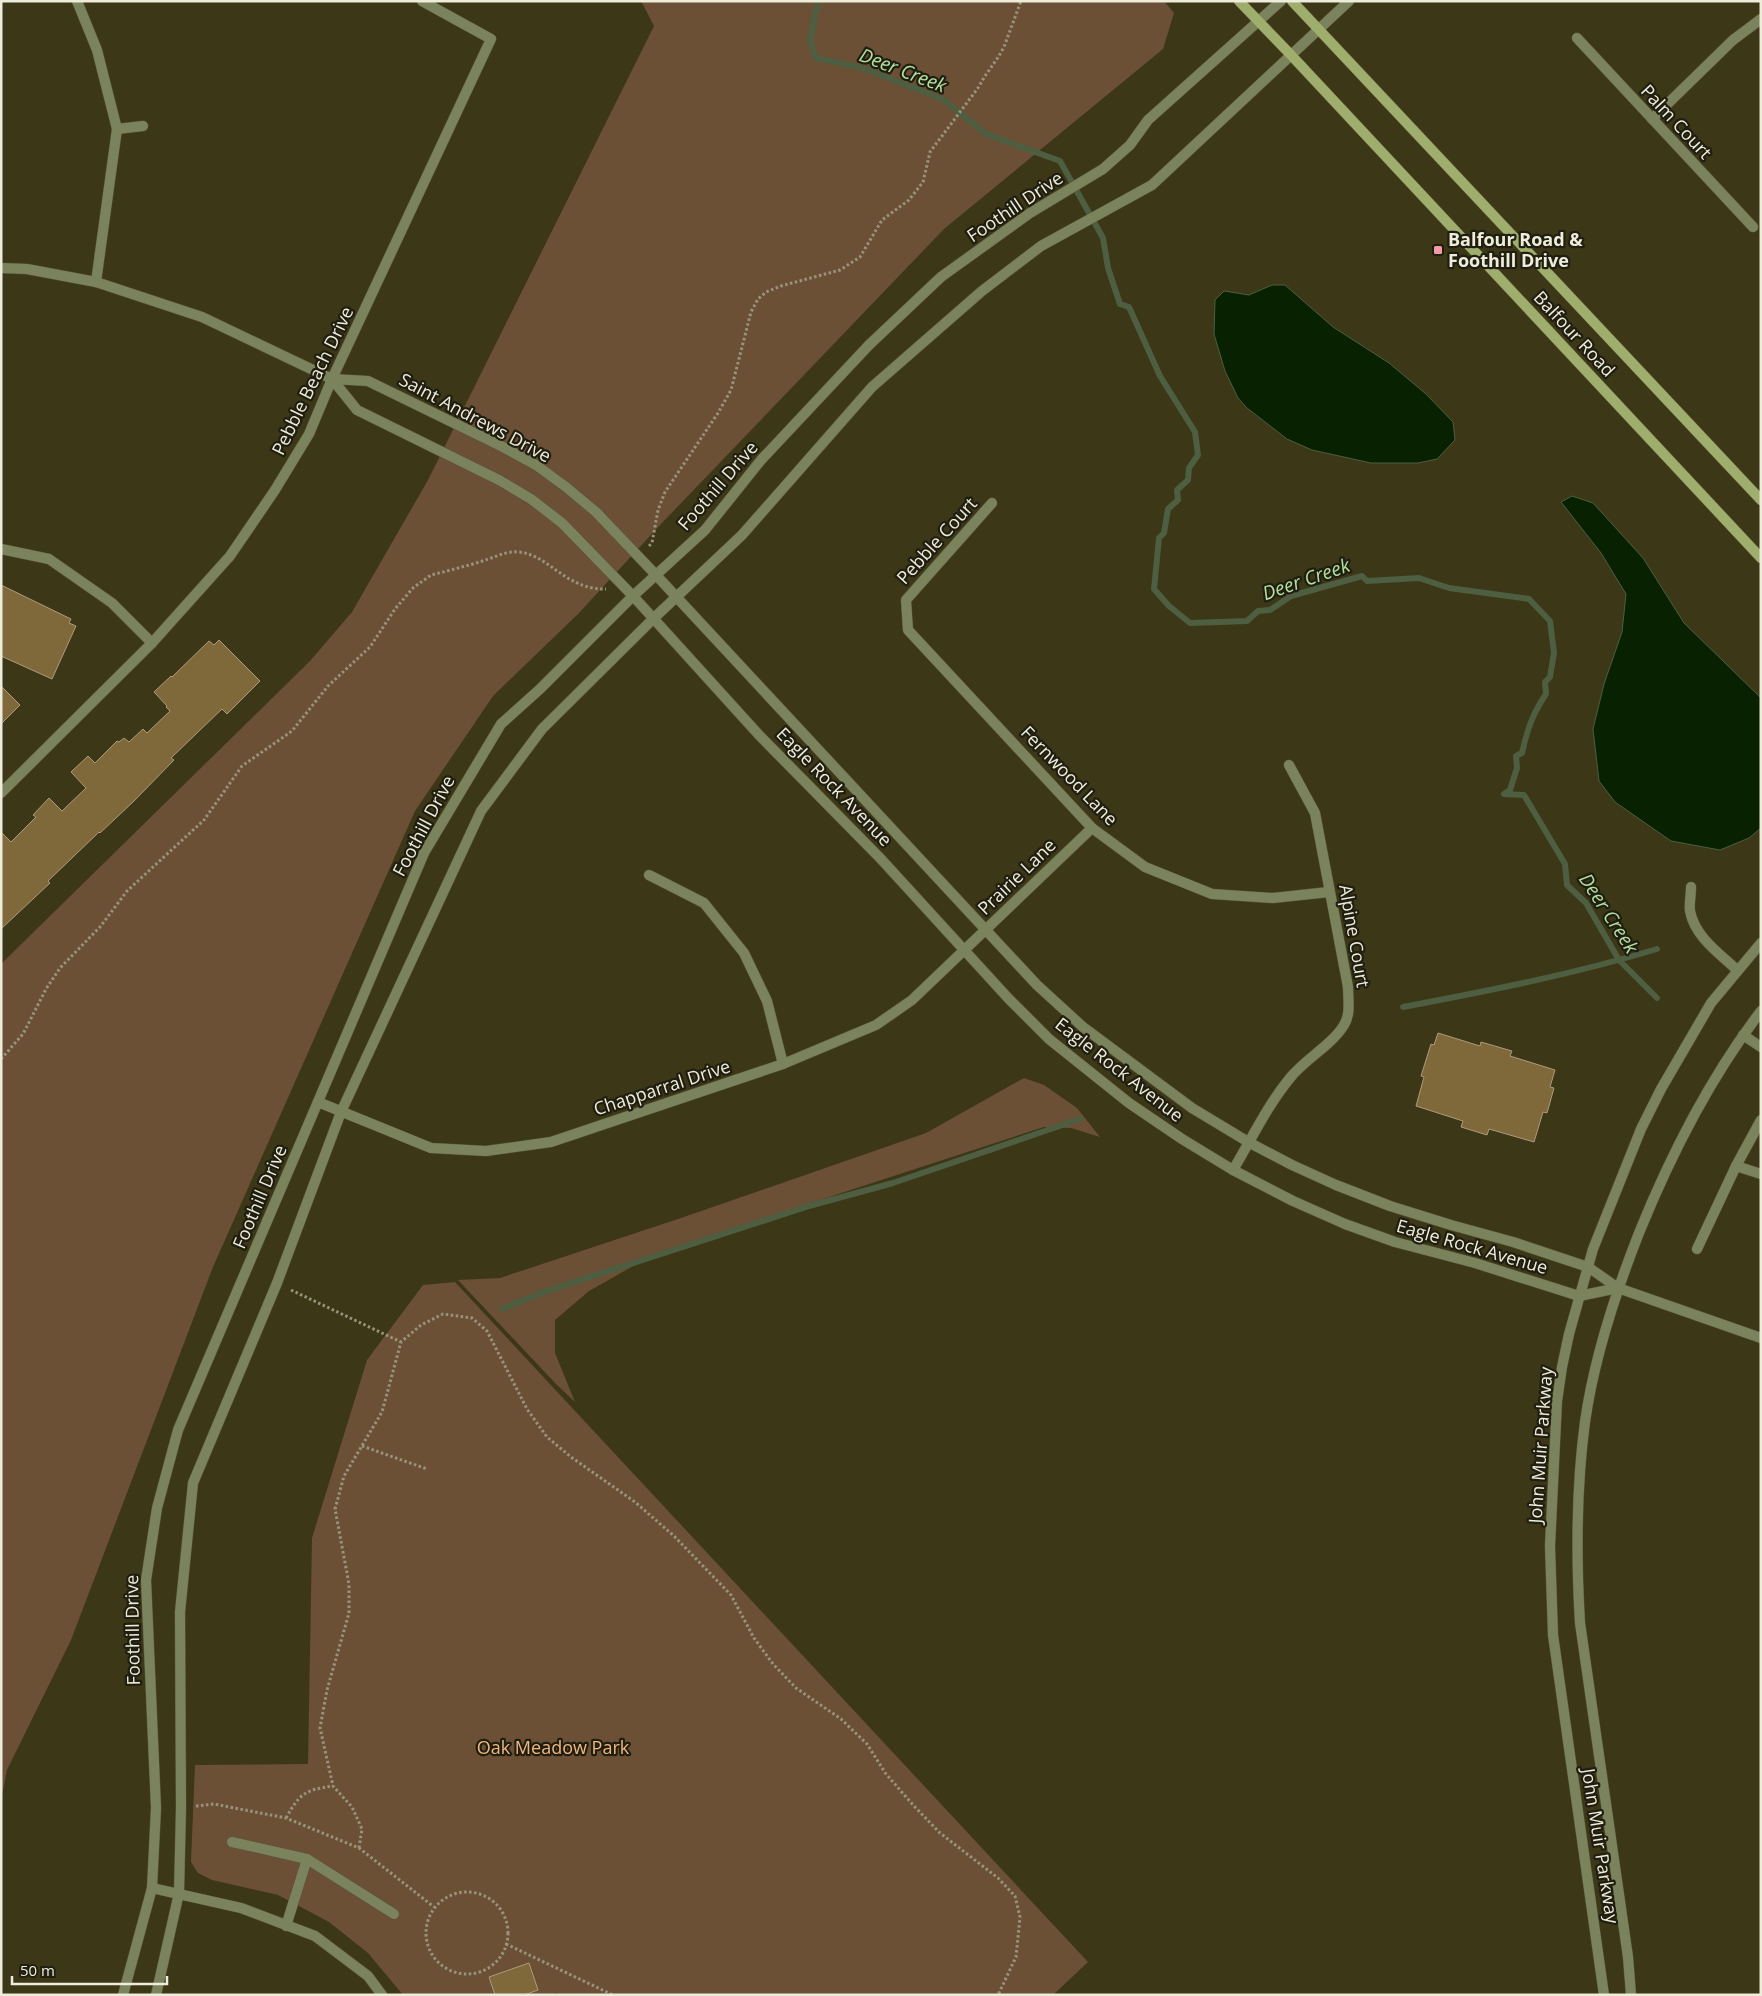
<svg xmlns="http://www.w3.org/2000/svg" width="1762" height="1996" font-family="'Open Sans',sans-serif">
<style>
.green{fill:#6b5036}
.water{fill:#082100;stroke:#4d5e41}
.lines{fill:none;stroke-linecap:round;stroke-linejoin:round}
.stream{stroke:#4d5e41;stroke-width:6}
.building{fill:#7f683a;stroke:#ad9b7c}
.service-casing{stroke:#585436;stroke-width:11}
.minor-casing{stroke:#585436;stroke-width:11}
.tertiary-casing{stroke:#585436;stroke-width:11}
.secondary-casing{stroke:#585436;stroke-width:11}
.path{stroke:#98947c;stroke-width:3;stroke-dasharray:2.5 2.5;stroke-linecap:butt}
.service{stroke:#7a835b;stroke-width:10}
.minor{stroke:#7a835b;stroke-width:10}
.tertiary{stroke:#7a835b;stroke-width:10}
.secondary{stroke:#9fae6d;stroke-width:10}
.poi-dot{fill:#f49aa7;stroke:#201e10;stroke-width:2}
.labels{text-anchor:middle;stroke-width:4.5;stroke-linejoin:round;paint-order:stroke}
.street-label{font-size:18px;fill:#eeecda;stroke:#201e10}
.poi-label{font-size:18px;font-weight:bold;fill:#eeecda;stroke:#201e10;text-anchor:start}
.park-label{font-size:18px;fill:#f2b77e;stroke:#201e10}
.water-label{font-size:19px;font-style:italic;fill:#b2e19f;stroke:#201e10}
</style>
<rect width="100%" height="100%" fill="#3c3717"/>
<g class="green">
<polygon points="641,1 1164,1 1174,13 1163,49 944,229 661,524 579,613 493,696 415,811 213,1267 71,1640 7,1770 1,1800 1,964 310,661 352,612 428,480 654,26"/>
<polygon points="1024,1078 1044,1085 1077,1108 1100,1137 1071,1128 1044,1127 780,1213 635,1265 589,1291 555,1320 555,1353 575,1402 557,1385 458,1280 500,1278 681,1218 926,1133"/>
<polygon points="455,1282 1088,1962 1053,1995 560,1995 556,1993 551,1995 403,1995 368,1953 329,1922 278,1895 212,1880 198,1873 191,1862 195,1765 308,1764 312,1538 367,1360 423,1285"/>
</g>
<g class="water">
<polygon points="1272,285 1285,285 1333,327 1389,363 1426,394 1453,422 1455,440 1437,459 1418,463 1371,463 1312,450 1287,439 1247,408 1238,398 1225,371 1214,334 1215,300 1224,291 1249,295"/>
<polygon points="1572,496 1593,503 1643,558 1684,623 1761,698 1761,828 1749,838 1720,850 1671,841 1615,802 1599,781 1593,729 1604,684 1622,632 1626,594 1601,553 1561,502"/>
</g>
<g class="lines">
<g class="stream">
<path d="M818,1L810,41L816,58L863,68L944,100L986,134L1060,161L1103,238L1108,268L1120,304L1129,307L1160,376L1195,432L1198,455L1189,468L1188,480L1177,490L1178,500L1168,509L1164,533L1159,538L1154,589L1169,606L1190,623L1247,621L1258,611L1270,610L1291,596L1362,576L1367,581L1419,578L1449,588L1529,599L1550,621L1554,653L1550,677L1545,682L1546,694C1533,713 1527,730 1522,753L1516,756L1517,768L1510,790L1504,794L1524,795L1565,864L1567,885L1586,903L1619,960L1657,998"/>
<path d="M1403,1007C1488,991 1574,974 1657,949"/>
<polyline points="502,1309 547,1291 809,1206 893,1183 1080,1119"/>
</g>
</g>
<g class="building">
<polygon points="1,585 71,619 69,623 76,626 52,679 1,656"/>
<polygon points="219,640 260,681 227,714 222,709 171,758 174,760 133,802 100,833 99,832 48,881 50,883 1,929 1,832 11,842 36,817 33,815 49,798 62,811 86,788 71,772 88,756 95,763 117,741 119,742 124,738 129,742 143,729 147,733 170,711 166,707 167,706 154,692 171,676 172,677 209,641 214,645"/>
<polygon points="1,686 20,705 1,724"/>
<polygon points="1438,1033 1480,1046 1481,1042 1512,1051 1510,1056 1555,1070 1550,1087 1554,1088 1547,1113 1543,1112 1534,1142 1489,1129 1487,1135 1461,1127 1463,1121 1416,1106 1424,1077 1421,1076 1431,1044 1434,1045"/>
<polygon points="529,1963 538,1990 524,1995 495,1995 489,1977"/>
</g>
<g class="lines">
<defs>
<g id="service">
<path d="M1691,887C1691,895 1689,904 1690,911C1695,937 1719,953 1737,970"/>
<polyline points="1743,1035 1761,1047"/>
<polyline points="1736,1166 1761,1120"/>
<polyline points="1697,1249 1736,1166 1761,1174"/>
<polyline points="232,1842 307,1859"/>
<polyline points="286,1926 307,1859 394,1914"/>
</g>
<g id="minor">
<polyline points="77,1 97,50 117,129 96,282"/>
<polyline points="1577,38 1753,227"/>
<polyline points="1652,119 1733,40 1761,19"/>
<polyline points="117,129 143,126"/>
<polyline points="1,268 27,269 96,282 202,317 332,379 368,381 501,446 536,465 566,487 596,512 656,575"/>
<polyline points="332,379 357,410 499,480 531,499 562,523 633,596"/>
<polyline points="992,503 906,600 908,630 1092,828 1145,867 1212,894 1273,898 1329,892"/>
<polyline points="1,549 49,559 112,603 152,643"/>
<polyline points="1,793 152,643 230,556 275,490 309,434 332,379 491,39 422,1"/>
<polyline points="649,875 704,903 744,953 767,1001 783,1064"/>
<polyline points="318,1102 431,1148 486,1151 551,1142 783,1064 876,1025 912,1000 1092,828"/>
<path d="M1233,1170C1251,1140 1267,1106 1290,1078C1305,1059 1332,1045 1344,1025C1351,1014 1348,999 1348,987L1315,813L1289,765"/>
<polyline points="152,1888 241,1908 315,1936 368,1976 382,1995"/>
<polyline points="1604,1995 1553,1635 1550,1546 1557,1401 1562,1367 1569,1334 1593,1249 1641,1129 1661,1089 1711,1003 1761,943"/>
<path d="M1631,1995L1628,1957L1580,1623C1576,1556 1576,1489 1585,1422C1594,1358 1615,1294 1639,1233C1671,1154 1709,1079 1761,1011"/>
</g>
<g id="tertiary">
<polyline points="656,575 1037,985 1083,1027 1192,1108 1250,1143 1292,1165 1336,1185 1390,1206 1451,1225 1513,1242 1588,1267 1618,1288 1761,1338"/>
<polyline points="633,596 759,735 881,859 1008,998 1049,1039 1129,1103 1182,1139 1233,1170 1293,1201 1345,1224 1395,1242 1475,1263 1579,1296 1618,1288"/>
<polyline points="123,1995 152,1888 156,1808 146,1580 157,1508 178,1430 424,853 501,724 540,689 633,596 705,530 761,460 869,345 941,277 1030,213 1103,169 1130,145 1148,120 1281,1"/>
<polyline points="156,1995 179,1893 181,1808 180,1612 193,1483 277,1283 341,1112 481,811 542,729 654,618 742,535 872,387 982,291 1041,246 1152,185 1349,1"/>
</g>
<g id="secondary">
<polyline points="1239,1 1291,55 1761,558"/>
<polyline points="1292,1 1761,500"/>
</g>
</defs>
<use href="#service" class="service-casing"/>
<use href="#minor" class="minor-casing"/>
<use href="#tertiary" class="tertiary-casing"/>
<use href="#secondary" class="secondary-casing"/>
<g class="path">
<polyline points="649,546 652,543 658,510 665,492 718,413 731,390 751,312 758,299 766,292 781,286 840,270 860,257 882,220 909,200 923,182 930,152 978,88 985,76 999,56 1004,47 1021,1"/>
<path d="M1,1059L23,1034L46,989L60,968L100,927L127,891L204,820L242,766L292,731L328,686L370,647L395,609L413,588L431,575L447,571C461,567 475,564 488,559C498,556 507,551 518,552C549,554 565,590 606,589"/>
<polyline points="291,1290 401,1342"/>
<polyline points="362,1446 427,1469"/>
<polyline points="196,1806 214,1804 286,1818 359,1848 434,1907"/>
<path d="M286,1818C300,1793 305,1790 333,1786"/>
<polyline points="359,1848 362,1829 352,1807 333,1786 320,1728 327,1690 349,1613 349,1584 335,1509 344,1476 382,1412 401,1342 421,1325 443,1314 472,1318 487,1331 527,1409 547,1437 571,1457 635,1502 674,1536 731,1595 754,1638 773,1664 796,1688 841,1719 867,1744 886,1774 914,1806 940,1833 998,1878 1015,1896 1020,1917 1016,1957 998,1995"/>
<circle cx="467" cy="1933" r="41"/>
<polyline points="506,1944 613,1995"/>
</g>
<use href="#service" class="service"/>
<use href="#minor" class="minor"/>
<use href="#tertiary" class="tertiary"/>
<use href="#secondary" class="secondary"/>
</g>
<rect class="poi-dot" x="1433" y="245" width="10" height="10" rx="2.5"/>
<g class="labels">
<g class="street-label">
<text transform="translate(1676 122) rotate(47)" y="6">Palm Court</text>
<text transform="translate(1015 207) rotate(-34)" y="6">Foothill Drive</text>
<text transform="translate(1574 334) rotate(47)" y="6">Balfour Road</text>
<text transform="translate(313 381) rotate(-64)" y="6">Pebble Beach Drive</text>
<text transform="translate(475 418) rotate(28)" y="6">Saint Andrews Drive</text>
<text transform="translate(718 486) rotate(-49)" y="6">Foothill Drive</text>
<text transform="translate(937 541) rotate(-48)" y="6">Pebble Court</text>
<text transform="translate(1069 776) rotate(46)" y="6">Fernwood Lane</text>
<text transform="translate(834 787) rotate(46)" y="6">Eagle Rock Avenue</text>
<text transform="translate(424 826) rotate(-62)" y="6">Foothill Drive</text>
<text transform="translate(1017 877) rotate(-44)" y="6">Prairie Lane</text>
<text transform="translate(1354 936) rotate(80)" y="6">Alpine Court</text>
<text transform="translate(1119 1070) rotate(38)" y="6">Eagle Rock Avenue</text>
<text transform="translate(662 1088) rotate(-18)" y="6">Chapparral Drive</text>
<text transform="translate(260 1197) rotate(-67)" y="6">Foothill Drive</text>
<text transform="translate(1472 1247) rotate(16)" y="6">Eagle Rock Avenue</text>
<text transform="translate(1541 1445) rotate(-86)" y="6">John Muir Parkway</text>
<text transform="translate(133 1630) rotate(-91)" y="6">Foothill Drive</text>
<text transform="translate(1600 1846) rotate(81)" y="6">John Muir Parkway</text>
</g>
<g class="poi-label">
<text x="1448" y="246">Balfour Road &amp;<tspan x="1448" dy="21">Foothill Drive</tspan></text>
</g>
<g class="park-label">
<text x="553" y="1754">Oak Meadow Park</text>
</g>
<g class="water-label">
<text transform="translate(903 70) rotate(21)" y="7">Deer Creek</text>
<text transform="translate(1306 579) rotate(-19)" y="7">Deer Creek</text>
<text transform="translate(1609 913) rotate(57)" y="7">Deer Creek</text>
</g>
</g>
<rect width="1762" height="1996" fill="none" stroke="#eeecda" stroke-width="5"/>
<path d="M12 1976v8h155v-8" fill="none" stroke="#eeecda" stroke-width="2.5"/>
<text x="20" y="1976" font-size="15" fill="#eeecda" stroke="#201e10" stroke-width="4" paint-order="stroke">50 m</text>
</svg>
